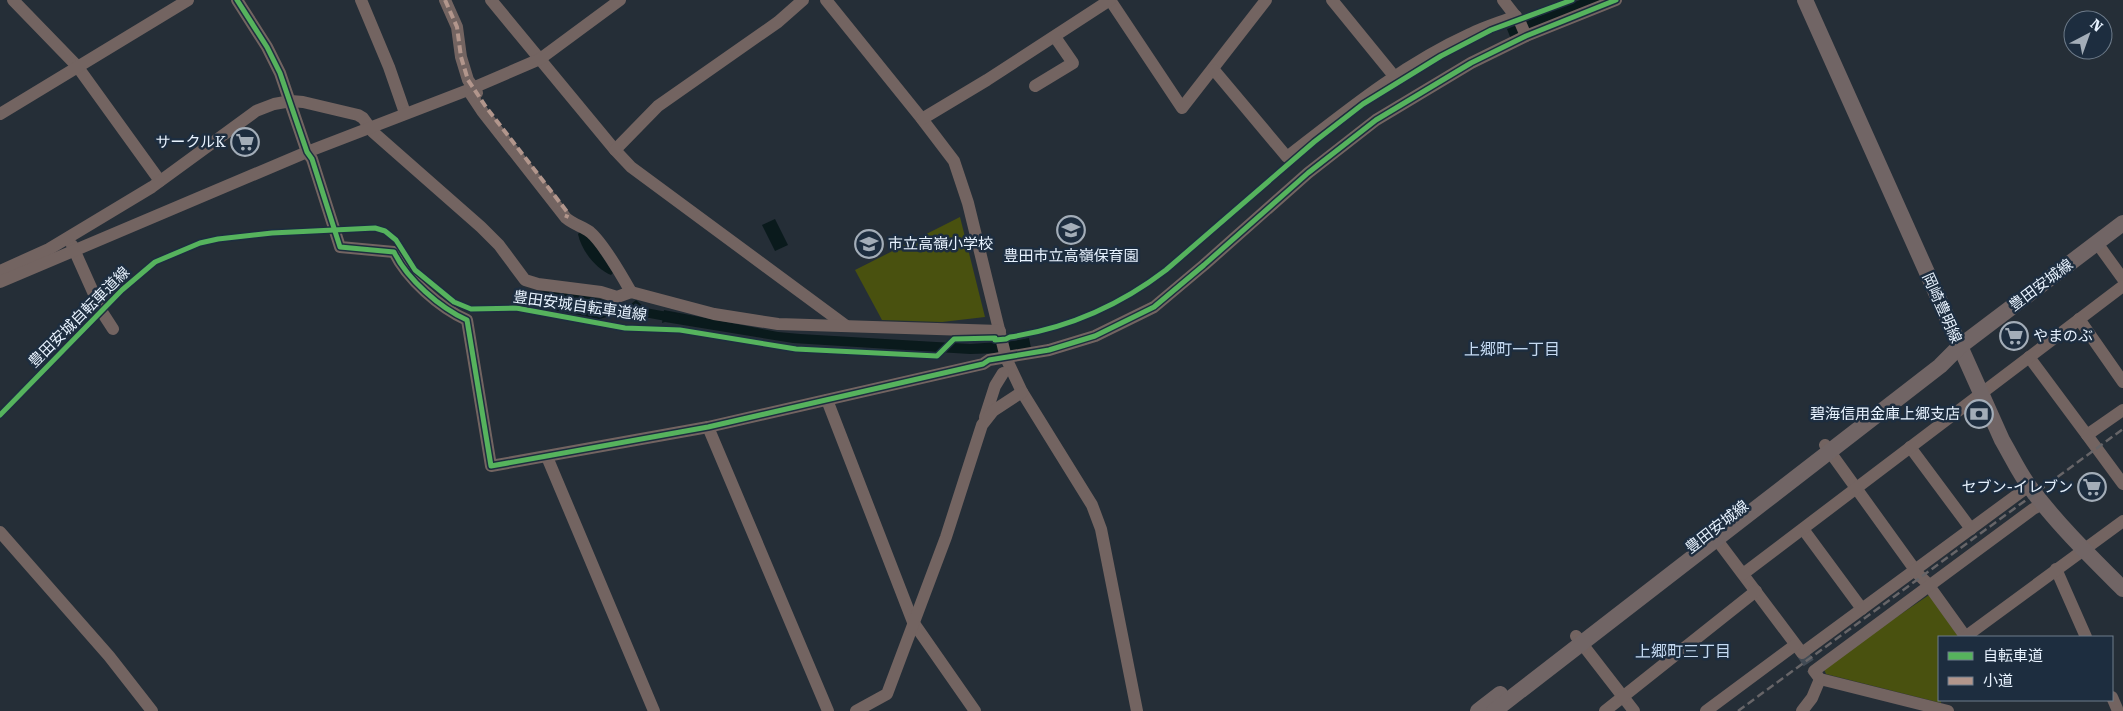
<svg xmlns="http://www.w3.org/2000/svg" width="2123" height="711" font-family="'Roboto Serif','Noto Sans JP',serif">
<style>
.green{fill:#49510f}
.water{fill:#0a1a1c}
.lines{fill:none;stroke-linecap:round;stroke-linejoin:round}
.canal{stroke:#0a1a1c;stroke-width:9}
.minor-tunnel{stroke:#424b55;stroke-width:12;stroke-dasharray:12 6;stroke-linecap:butt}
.minor{stroke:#736461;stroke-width:12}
.major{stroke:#716565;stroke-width:16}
.rail{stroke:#676568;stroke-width:2.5;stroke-dasharray:8 4;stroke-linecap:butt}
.quiet{stroke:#b2968c;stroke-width:4;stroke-dasharray:8 4;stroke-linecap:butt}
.cycleway-casing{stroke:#1d2d3f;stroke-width:8}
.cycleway{stroke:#56b35d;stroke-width:5}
.labels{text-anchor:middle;stroke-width:5;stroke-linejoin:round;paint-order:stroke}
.poi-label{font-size:15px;fill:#e7f2fe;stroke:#1d2d3f;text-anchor:end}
.street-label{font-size:15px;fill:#e7f2fe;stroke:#1d2d3f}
.neighbourhood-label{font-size:16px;fill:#c5daf2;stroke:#1d2d3f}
</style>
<rect width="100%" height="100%" fill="#252e37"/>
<g class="green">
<polygon points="960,217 985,317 942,322 882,320 855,270"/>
<polygon points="1929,595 1959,637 1939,637 1941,703 1826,674 1823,667"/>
</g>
<g class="water">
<polygon points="1580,0 1609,0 1511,39 1507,29"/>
<polygon points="775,219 788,245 775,251 762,225"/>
<path d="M580,232L589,236L613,273L611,275C596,269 581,250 578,234Z"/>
<polygon points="557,291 600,299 620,306 619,314 599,319 554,310 533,300 532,292"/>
<polygon points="636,300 643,306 641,318 623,314 624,304 630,305"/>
<polygon points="664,310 778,332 800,334 970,344 1014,341 1029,338 1031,348 1002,353 970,354 793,343 665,322 662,323"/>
</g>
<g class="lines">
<polyline class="canal" points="609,310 642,312 675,318"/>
<polyline class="minor-tunnel" points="1802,653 1814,671"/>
<g class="minor">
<polyline points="13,0 77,66 160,181"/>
<path d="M237,0L267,47L280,73L307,152L312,159L340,247L394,252C407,279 440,308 467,320L491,466L708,427L983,364L989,360L1049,350L1095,336L1154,307L1204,265L1308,173L1376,120L1471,63L1526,36L1616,0"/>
<polyline points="361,0 389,67 405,113"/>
<polyline points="445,0 457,27 461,57 468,80 477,93"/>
<polyline points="491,0 615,150 631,167 845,325"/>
<polyline points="826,0 922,119 954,161 968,203 1006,358 1022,392 1092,505 1101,529 1137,711"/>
<polyline points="1110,0 1182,108 1266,0"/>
<polyline points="1332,0 1394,76"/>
<polyline points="1503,0 1520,22 1526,36"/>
<path d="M1214,70L1287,157C1345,112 1402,65 1470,34C1484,27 1501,22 1516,16"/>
<polyline points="1035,86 1073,63 1055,37"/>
<path d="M468,90L482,111L566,218C573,224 583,227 590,232C603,243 622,276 631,292"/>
<polyline points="0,114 188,0"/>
<polyline points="922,119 987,80 1110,0"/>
<polyline points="615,150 658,106 778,22 803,0"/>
<polyline points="2097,243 2123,279"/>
<polyline points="72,245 102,312 113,329"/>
<polyline points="0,271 49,249 152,187 256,111 274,104 291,101 303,102 358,115 363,118 373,132 481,227 499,245 525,280 538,284 601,292 617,297 631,292 714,314 778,324 1000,331"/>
<polyline points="0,282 307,152 468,90 540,59 620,0"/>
<polyline points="2079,319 2123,382"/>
<polyline points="2029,357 2087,435 2123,410"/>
<polyline points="827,400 913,622 975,711"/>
<polyline points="985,417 995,386 1003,373"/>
<polyline points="708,427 828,711"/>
<polyline points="2087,435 2123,484"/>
<polyline points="1825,445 1918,574 1927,583 1965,636"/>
<polyline points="1910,447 1971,529"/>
<polyline points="547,457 654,711"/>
<polyline points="1803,529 1862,609"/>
<polyline points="0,532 109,656 152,711"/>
<polyline points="1711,532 1802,653 2029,486"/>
<polyline points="2056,569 2086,637"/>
<polyline points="1743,574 2123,286"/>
<polyline points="1576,636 1634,711"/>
<polyline points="1965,637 2123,521"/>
<polyline points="2112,697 2118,711"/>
<polyline points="856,711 887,694 946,537 982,425 993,411 1022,392"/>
<polyline points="1605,711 1756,591"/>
<polyline points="1706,711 1795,645"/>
<polyline points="1802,711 1812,698 1820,679"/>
<polyline points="1948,711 1820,679 1814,671 2033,509 2043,504"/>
</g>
<g class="major">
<path d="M1805,0L2002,440C2012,457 2020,475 2032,490C2059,526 2091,557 2123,589"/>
<polyline points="1478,711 1500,694"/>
<polyline points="1494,711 1940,366 1959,347 2123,223"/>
</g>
<polyline class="rail" points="1738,711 2123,429"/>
<polyline class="quiet" points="445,0 457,27 461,57 468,80 486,107 568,213 566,218"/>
<defs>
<g id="cycleway">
<path d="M237,0L267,47L280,73L307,152L312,159L340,247L394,252C407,279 440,308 467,320L491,466L708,427L983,364L989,360L1049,350L1095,336L1154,307L1204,265L1308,173L1376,120L1471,63L1526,36L1616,0"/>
<path d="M0,415L122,290L155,262L200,243L218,239L272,233L375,228L385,231L396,240L415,270L454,302L471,309L516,308L625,328L680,330L796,349L937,356L954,339L995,338V340L1006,339L1010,337C1069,328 1119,306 1166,270L1314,142L1363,104L1441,56L1491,30L1572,0"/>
</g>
</defs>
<use href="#cycleway" class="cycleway-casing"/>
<use href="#cycleway" class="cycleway"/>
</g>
<defs>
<symbol id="supermarket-ring" viewBox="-11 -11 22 22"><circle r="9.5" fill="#1d2d3f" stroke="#a3adb8" stroke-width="1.5"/><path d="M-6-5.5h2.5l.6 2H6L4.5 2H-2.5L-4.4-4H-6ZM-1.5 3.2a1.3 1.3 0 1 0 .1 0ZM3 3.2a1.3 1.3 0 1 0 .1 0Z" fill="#a3adb8"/></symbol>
<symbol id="school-ring" viewBox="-11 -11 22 22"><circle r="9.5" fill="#1d2d3f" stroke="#a3adb8" stroke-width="1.5"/><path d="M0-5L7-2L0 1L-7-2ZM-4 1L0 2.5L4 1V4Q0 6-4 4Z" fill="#a3adb8"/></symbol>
<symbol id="bank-ring" viewBox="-11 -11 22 22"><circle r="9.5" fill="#1d2d3f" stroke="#a3adb8" stroke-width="1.5"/><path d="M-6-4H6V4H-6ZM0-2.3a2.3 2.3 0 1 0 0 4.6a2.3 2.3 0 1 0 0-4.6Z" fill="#a3adb8"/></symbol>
</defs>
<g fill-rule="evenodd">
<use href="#supermarket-ring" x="229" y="126" width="32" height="32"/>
<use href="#school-ring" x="1055" y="214" width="32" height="32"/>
<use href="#school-ring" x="853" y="228" width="32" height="32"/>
<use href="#supermarket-ring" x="1998" y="320" width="32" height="32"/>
<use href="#bank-ring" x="1963" y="398" width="32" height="32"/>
<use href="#supermarket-ring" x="2076" y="471" width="32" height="32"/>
</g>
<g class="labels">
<g class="poi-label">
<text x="226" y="147">サークルK</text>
<text x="888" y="249" text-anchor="start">市立高嶺小学校</text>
<text x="1071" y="261" text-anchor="middle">豊田市立高嶺保育園</text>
<text x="2033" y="341" text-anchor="start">やまのぶ</text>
<text x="1960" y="419">碧海信用金庫上郷支店</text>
<text x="2073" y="492">セブン-イレブン</text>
</g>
<g class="street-label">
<text transform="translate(2041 285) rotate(-37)" y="5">豊田安城線</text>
<text transform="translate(580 306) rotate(8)" y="5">豊田安城自転車道線</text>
<text transform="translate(1942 308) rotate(66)" y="5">岡崎豊明線</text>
<text transform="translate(79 317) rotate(-45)" y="5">豊田安城自転車道線</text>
<text transform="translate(1717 527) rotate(-38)" y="5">豊田安城線</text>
</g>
<g class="neighbourhood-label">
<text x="1512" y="355">上郷町一丁目</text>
<text x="1683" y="657">上郷町三丁目</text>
</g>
</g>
<rect x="1938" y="636" width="175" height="65" fill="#1d2d3f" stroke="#6e7c8b"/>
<rect x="1948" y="652" width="25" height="8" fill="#56b35d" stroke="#6e7c8b"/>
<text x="1983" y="661" font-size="15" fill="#e7f2fe">自転車道</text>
<rect x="1948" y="677" width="25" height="8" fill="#b2968c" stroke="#6e7c8b"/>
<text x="1983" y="686" font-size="15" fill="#e7f2fe">小道</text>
<g transform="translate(2088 35) rotate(41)"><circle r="24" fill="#1d2d3f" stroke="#6e7c8b"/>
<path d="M0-4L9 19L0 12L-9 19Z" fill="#a3adb8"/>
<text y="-8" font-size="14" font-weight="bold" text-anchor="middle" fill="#e7f2fe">N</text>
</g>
</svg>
